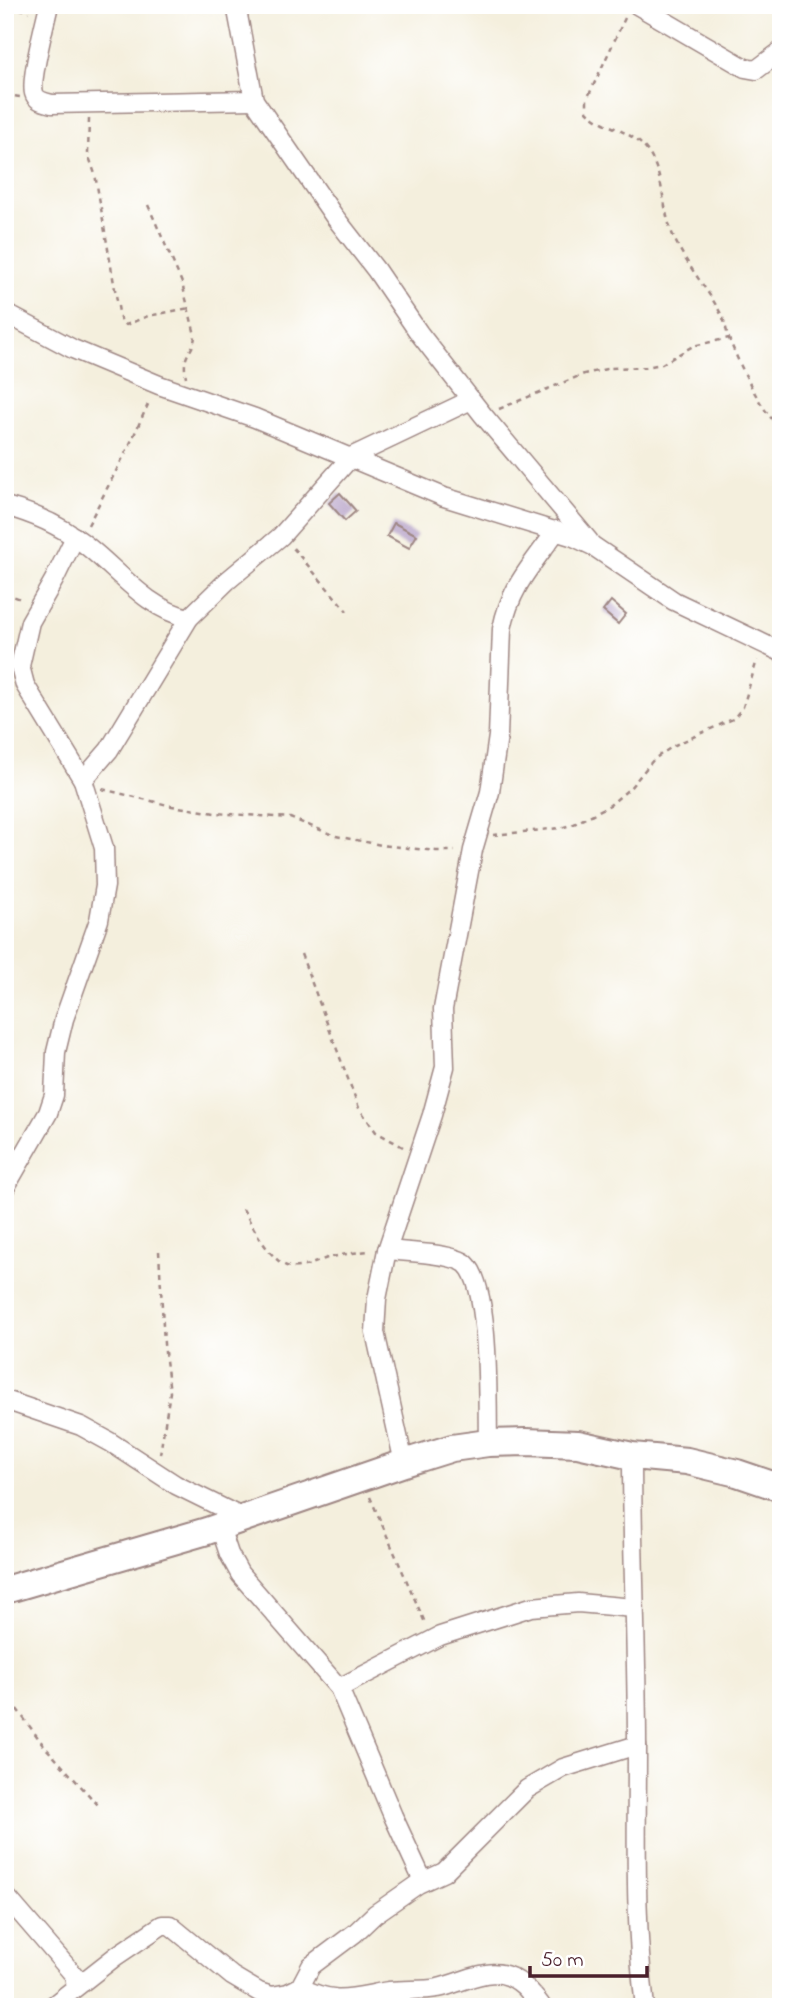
<svg xmlns="http://www.w3.org/2000/svg" width="786" height="2012" font-family="'Indie Flower',sans-serif">
<style>
.building{fill:#b29dc5}
.lines{fill:none;stroke-linecap:round;stroke-linejoin:round}
.street-casing{stroke:#9f8784;stroke-width:21}
.secondary-casing{stroke:#9f8784;stroke-width:30}
.path{stroke:#9f8784;stroke-width:2.5;stroke-dasharray:5 5;stroke-linecap:butt}
.street{stroke:#fff;stroke-width:18}
.secondary{stroke:#fff;stroke-width:26}
</style>
<rect width="100%" height="100%" fill="#fff"/>
<filter id="ink" filterUnits="userSpaceOnUse"><feTurbulence type="fractalNoise" baseFrequency=".0143" numOctaves="2"/><feDisplacementMap in="SourceGraphic" scale="14" xChannelSelector="R" yChannelSelector="G"/><feConvolveMatrix kernelMatrix="1 2 1 2 8 2 1 2 1" color-interpolation-filters="sRGB"/></filter>
<filter id="wash" filterUnits="userSpaceOnUse"><feTurbulence type="fractalNoise" baseFrequency=".00686" numOctaves="4" result="noise"/><feDisplacementMap in="SourceGraphic" scale="28" xChannelSelector="R" yChannelSelector="G"/><feGaussianBlur stdDeviation="1.57" result="paint"/><feColorMatrix in="noise" values="0 0 0 0 0 0 0 0 0 0 0 0 0 0 0 0 0 1.4 0 .05"/><feComposite in="paint" operator="in"/></filter>
<g filter="url(#wash)">
<rect width="100%" height="100%" fill="#f4efdd"/>
<g id="blocks">
<g class="building">
<polygon points="340,493 356,511 345,521 329,503"/>
<polygon points="394,523 417,535 409,548 387,536"/>
<polygon points="611,601 626,614 618,624 603,611"/>
</g>
</g>
</g>
<g filter="url(#ink)">
<use href="#blocks" fill-opacity="0" stroke="#9f8784" stroke-width="2"/>
<g class="lines">
<defs>
<g id="street">
<path d="M49,5C45,22 30,80 34,93C36,101 45,102 52,104L254,100"/>
<polyline points="236,5 254,100 334,216 376,270 419,333 483,415 589,541"/>
<polyline points="637,5 745,68 756,70 781,51"/>
<polyline points="5,313 73,349 159,385 255,418 444,497 574,537 593,546 674,601 781,652"/>
<path d="M5,506C31,513 57,524 79,540C116,566 143,608 189,618"/>
<polyline points="83,780 109,750 189,618 227,581 281,536 351,457 471,400"/>
<polyline points="5,1188 48,1113 54,1095 56,1052 64,1019 99,920 105,886 104,848 83,780 25,685 20,666 30,622 54,580 75,537"/>
<path d="M387,1250C405,1252 453,1253 466,1264C491,1287 487,1407 488,1443"/>
<polyline points="5,1400 81,1426 110,1442 176,1485 243,1518"/>
<path d="M632,1456C632,1553 637,1650 637,1747C637,1836 634,1919 645,2007"/>
<path d="M404,1463L375,1332L377,1299L387,1250L432,1115L445,1067L443,1009L473,850L490,792L498,736L502,629C510,587 532,565 557,530"/>
<polyline points="220,1527 229,1554 240,1574 339,1688 393,1816 423,1881"/>
<polyline points="339,1688 440,1636 531,1607 578,1603 634,1608"/>
<polyline points="5,1895 74,1975 76,1986"/>
<path d="M300,1987C335,2006 353,1997 389,1991C405,1989 422,1991 438,1988C469,1981 496,1960 524,1986C530,1993 537,1999 542,2007"/>
<polyline points="51,2007 116,1956 162,1925 170,1925 232,1976 259,1992 272,1996 288,1993 300,1987 311,1966 355,1933 375,1914 418,1884 444,1872 527,1789 563,1768 637,1745"/>
</g>
<polyline id="secondary" points="5,1590 207,1531 404,1463 452,1448 488,1443 526,1442 578,1444 632,1456 687,1461 737,1473 781,1488"/>
</defs>
<use href="#street" class="street-casing"/>
<use href="#secondary" class="secondary-casing"/>
<g class="path">
<polyline points="10,5 29,12"/>
<path d="M625,18L587,99V111C605,129 632,129 648,152C664,175 662,208 672,233C684,263 707,287 722,316C725,322 726,329 728,336C736,357 763,417 781,427"/>
<polyline points="5,95 20,97"/>
<polyline points="89,119 88,154 95,174 120,318 126,325 148,316 189,308"/>
<path d="M148,205L182,283L195,335C194,355 181,351 186,377"/>
<polyline points="499,409 584,374 611,368 646,367 662,364 693,346 729,338"/>
<polyline points="88,525 129,446 150,400"/>
<polyline points="293,548 347,611"/>
<polyline points="5,593 23,600"/>
<polyline points="102,789 172,806 215,813 290,818 336,836 381,845 436,851 455,851"/>
<polyline points="493,835 561,828 574,824 610,805 630,788 654,759 675,745 733,719 743,707 757,660"/>
<polyline points="301,954 359,1108 376,1132 403,1147"/>
<path d="M243,1209C252,1225 271,1263 290,1267C302,1269 316,1262 327,1258C341,1255 356,1252 370,1251"/>
<polyline points="159,1251 164,1344 170,1392 160,1454"/>
<polyline points="370,1497 426,1625"/>
<polyline points="5,1693 45,1747 98,1805"/>
</g>
<use href="#street" class="street"/>
<use href="#secondary" class="secondary"/>
</g>
</g>
<rect width="786" height="2012" fill="none" stroke="#fff" stroke-width="28"/>
<path d="M530 1966v10h117v-10" fill="none" stroke="#4a1f2b" stroke-width="3.5"/>
<text x="541" y="1966" font-size="21" fill="#4a1f2b" stroke="#ffffff" stroke-width="5" paint-order="stroke">50 m</text>
</svg>
